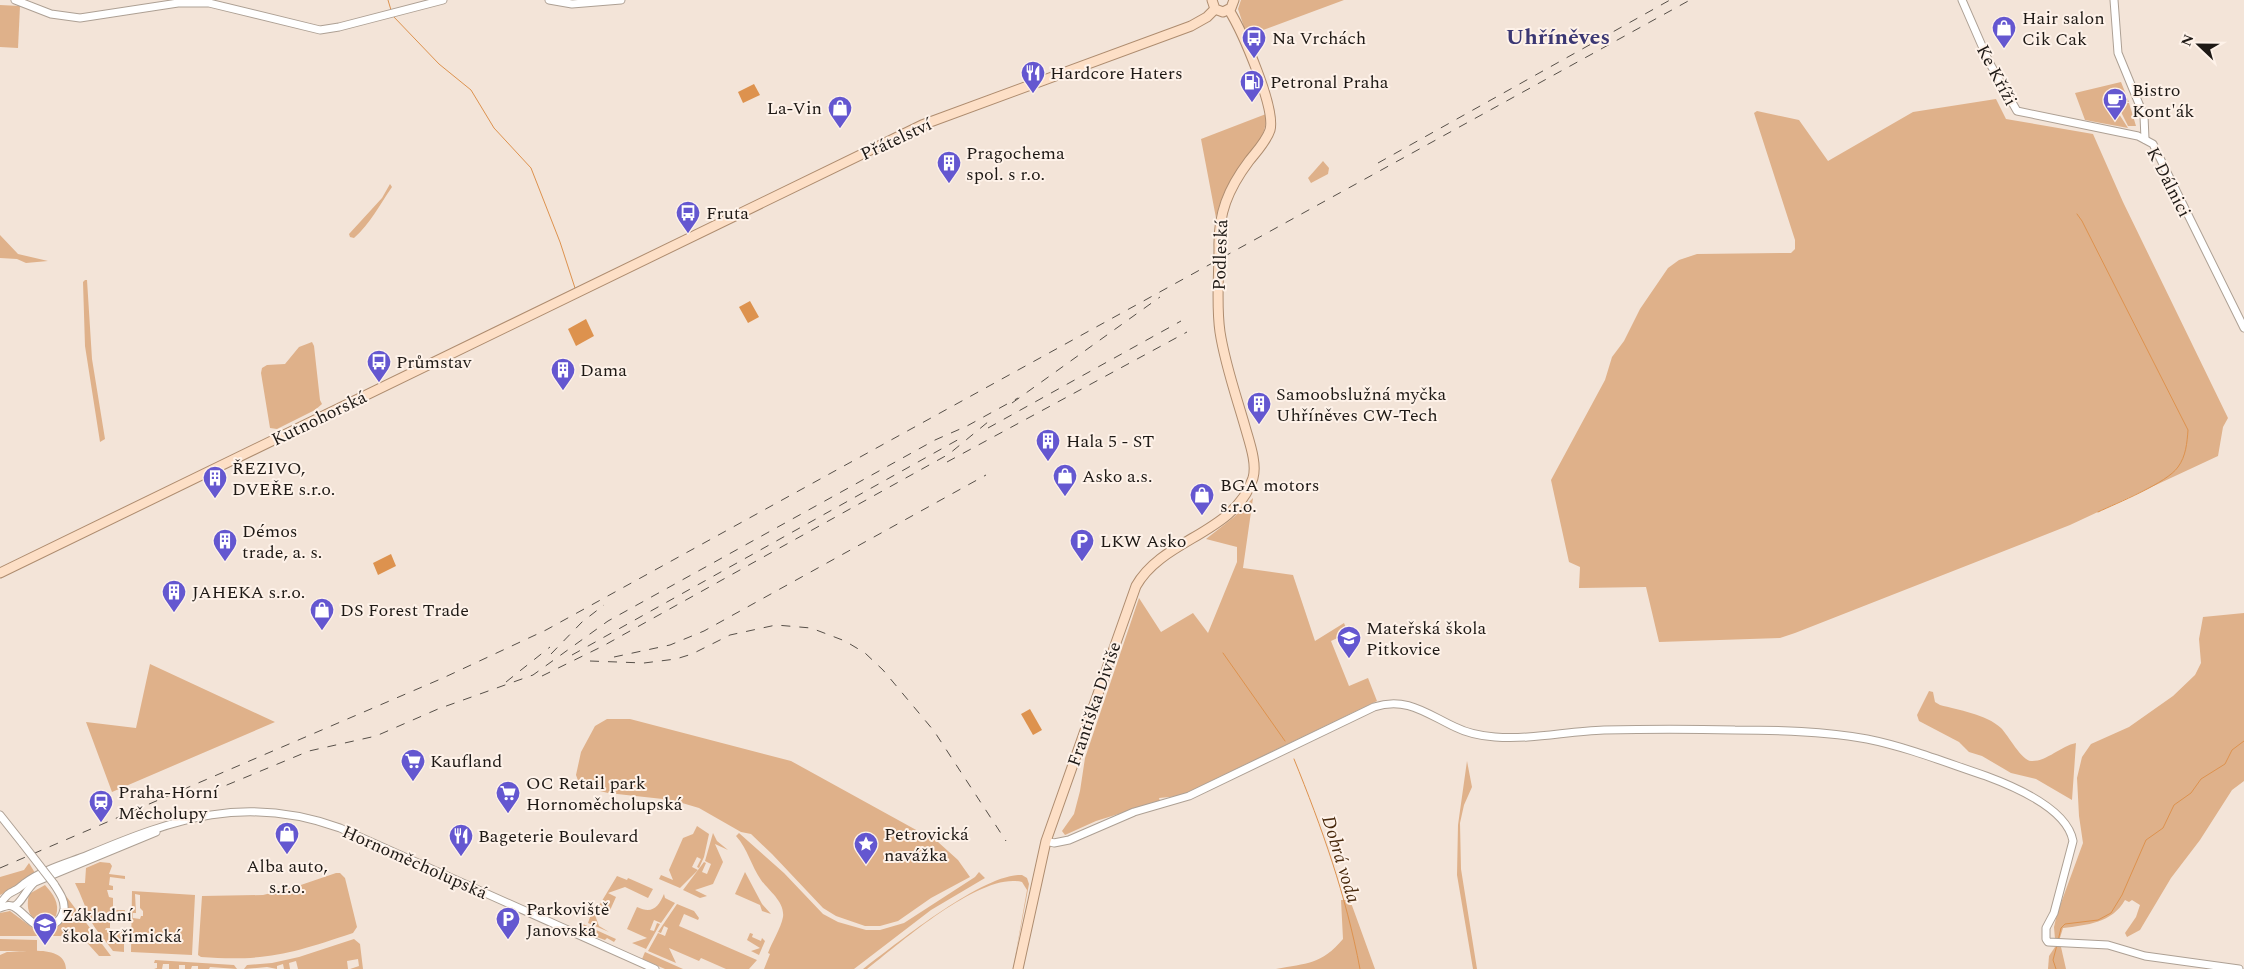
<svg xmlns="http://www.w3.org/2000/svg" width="2244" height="969" viewBox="0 0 2244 969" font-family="Spectral,serif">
<rect width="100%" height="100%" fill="#f3e4d8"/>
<g fill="#dfb18a" fill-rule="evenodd">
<polygon points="1241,0 1344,0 1247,36 1238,9"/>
<polygon points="0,5 20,6 18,48 0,47"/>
<polygon points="2121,82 2129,102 2119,101 2117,106 2119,114 2128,128 2085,120 2075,93"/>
<polygon points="1996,99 2006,119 2093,134 2123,202 2228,418 2223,427 2218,456 2070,525 1795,633 1780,638 1659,642 1646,587 1579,588 1580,567 1569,562 1551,480 1605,380 1612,357 1624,341 1640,309 1668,268 1679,260 1697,254 1787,253 1791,253 1795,249 1795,240 1754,113 1757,111 1799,120 1828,161 1913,112"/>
<polygon points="2120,103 2129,103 2136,126 2128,126 2118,106"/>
<path d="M1266,114C1268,142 1243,159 1230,182C1223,193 1219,206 1216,218L1201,139Z"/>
<polygon points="1323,161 1329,168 1328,174 1311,183 1308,178"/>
<path d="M390,184L392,187C380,204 370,224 354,238L350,237L349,234L382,198Z"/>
<polygon points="0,235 18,254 48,261 26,263 17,259 0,258"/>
<polygon points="85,280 87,280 92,359 105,439 100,442 85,346 83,282"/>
<polygon points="312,342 314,346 320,400 322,404 315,410 277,429 270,428 261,373 262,368 267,365 285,364 299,347"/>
<polygon points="1253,498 1243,568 1293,575 1315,641 1344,623 1348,633 1331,641 1349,686 1368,678 1377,701 1180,796 1159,798 1160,801 1096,821 1065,835 1062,831 1074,814 1080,791 1085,758 1139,598 1161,632 1193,613 1208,633 1237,562 1237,547 1206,539 1234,517"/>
<path d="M2244,613V781L2232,790L2200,840L2171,878L2140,930L2127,937L2125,933L2136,917L2140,905L2132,900L2129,902L2125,900C2112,923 2087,925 2063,928L2059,941L2055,939L2054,927L2057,914L2083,843L2079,816L2077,778L2082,757L2091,744L2129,727L2173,696L2195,675L2201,663L2199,639L2203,617Z"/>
<polygon points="150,664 275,722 112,792 86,722 136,728"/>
<path d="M1929,691L1933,692L1935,702L1940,705C1958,710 1986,714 2001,728C2008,735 2022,761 2031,761C2046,762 2061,746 2076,743L2072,800L2036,779L2011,773L1982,756L1969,752L1959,742L1919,721L1917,715Z"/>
<polygon points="607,719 630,719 791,761 938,842 958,860 970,877 931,898 898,921 880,926 865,926 836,916 823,908 772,854 751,834 741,832 699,808 672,800 608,793 580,786 576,775 581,752 595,726"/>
<polygon points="1467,761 1472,787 1464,805 1460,823 1461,869 1477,969 1473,969 1457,875 1458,825"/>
<polygon points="697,826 709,834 704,857 699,868 697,867 701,859 697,857 692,867 698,870 680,888 659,879 661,875 673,880 669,870 683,838 693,834"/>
<polygon points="713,833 717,841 728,850 715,844 723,862 713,884 695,890 707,896 700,898 683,890 704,862 706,863 702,872 707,874 711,864 705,861"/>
<path d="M739,833L784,873L823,914L838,922L866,930H880L904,923L975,877L979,872L985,878L931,910L854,969H764L770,954L768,953C772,942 781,928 783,917C785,902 769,891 761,880C751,866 748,849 736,836Z"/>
<path d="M100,862L110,863L112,866L109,874L125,876V879L110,877L109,885L113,886V890H107L109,897L113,898V910H125L124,921L110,920V928H106L105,930L124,931V952L113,951C106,941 95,930 90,919C85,906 81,895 75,883H85L86,868Z"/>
<polygon points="29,863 35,873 20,885 0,895 0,877 24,870"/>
<polygon points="745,872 762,904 771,914 762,911 760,905 735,894"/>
<path d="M336,873H340L345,878L357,927L353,933C293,953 265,962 201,957L198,955L202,896L263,895L292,888Z"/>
<path d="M1022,875L1027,878L1029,884L1013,969L1027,890L1022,882C981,871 899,944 867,969H863C895,945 983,873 1022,875Z"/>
<polygon points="617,876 627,880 628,878 653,889 648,898 625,887 608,893 616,897 607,917 597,912 595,915 599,926 609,932 588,923 590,917 594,914"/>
<path d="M45,885C53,894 60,903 56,916L43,923C28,919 26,908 29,894Z"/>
<path d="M132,891L195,895L192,955L131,952ZM135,894L140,895V908L143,911V916H141L140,919L133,918V913H136Z"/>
<path d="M664,894L665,898L675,903L661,923L654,920L650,930L654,931L657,923L660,924L646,949L632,943L647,938L627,929L637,907C652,914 658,908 664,894Z"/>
<polygon points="66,896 111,956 99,956 81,936 0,936 0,913 10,911 34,929 51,929 62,921 67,913"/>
<path d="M1341,900H1350L1375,969H1276C1307,963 1321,965 1343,939Z"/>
<polygon points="677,904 694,911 699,918 698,920 684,914 679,926 757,960 749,969 726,969 701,958 699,961 669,948 676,963 648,951 658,933 665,936 668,928 664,926 661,933 658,932"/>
<polygon points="583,924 616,939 614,942 607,938 605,940 583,932 581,929"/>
<polygon points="750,933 753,934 752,937 761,941 762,938 765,941 759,955 751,951 760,948 747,940"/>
<polygon points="0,939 37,940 37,951 0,951"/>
<polygon points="354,939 360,944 363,969 350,969 359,966 358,959 347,961 348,969 298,969 296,961 289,963 290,969 284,969 283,964 277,966 277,969 267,967 244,969 247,965 272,963 299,957"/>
<polygon points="2055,947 2061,947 2066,969 2048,969 2049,956"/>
<path d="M7,952C25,952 65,944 66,969H0V955Z"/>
<polygon points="645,952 683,969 665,969 642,959"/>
<polygon points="155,960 234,965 237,969 210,967 209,969 198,969 198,966 192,966 191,969 185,969 185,965 179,965 179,969 169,969 169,964 163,964 162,969 154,969 157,968 157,963 154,963"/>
</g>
<g fill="#dd924e">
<polygon points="754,84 760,95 743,103 738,92"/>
<polygon points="750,301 759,317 748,323 739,307"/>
<polygon points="586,319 594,336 576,346 568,329"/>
<polygon points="391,554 396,566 378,575 373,563"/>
<polygon points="1030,709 1042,730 1033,735 1021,714"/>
</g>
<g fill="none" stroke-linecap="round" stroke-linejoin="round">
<g stroke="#dd924e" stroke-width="1">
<polyline points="388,0 391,10"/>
<polyline points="393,16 439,64 471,90 494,128 531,168 560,242 575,288"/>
<path d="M2077,214L2082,221L2188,430C2187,443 2186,456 2178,467C2167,483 2117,503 2098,512"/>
<polyline points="1223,653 1285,741"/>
<path d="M1294,759C1322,828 1346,895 1360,969"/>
<polyline points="2058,941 2061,928 2065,924 2098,920 2111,913 2122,895 2146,840 2163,828 2174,805 2191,793 2201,779 2225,764 2232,750 2244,741"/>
<polyline points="2056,969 2053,960 2057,945"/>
</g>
<defs>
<g id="minor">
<polyline points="15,0 51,14 80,18 178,3 209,3 320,30 339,27 443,0"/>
<polyline points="549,0 572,4 621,0"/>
<polyline points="1962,0 1989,62 2017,111 2138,136 2153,144 2244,328"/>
<polyline points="2114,0 2118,53 2144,116 2145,139"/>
<polyline points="0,815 23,844"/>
<path d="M1046,841L1054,843L1069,840L1134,812L1189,796L1374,707C1406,696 1427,714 1455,727C1467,733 1481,736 1495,737C1531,740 1568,731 1604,730C1648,729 1692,729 1735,730C1779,730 1824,731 1867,739C1907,747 1947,763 1986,776C2013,786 2067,808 2073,841L2054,913L2046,928V939L2048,942L2108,945L2145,956L2239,969"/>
<path d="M0,903C4,900 6,895 10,893C18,889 18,889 25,883C42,870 68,863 88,855C176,818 245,794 340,828L655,969"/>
<path d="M14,906C21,904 26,889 35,882L156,832"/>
<path d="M0,908C6,906 9,904 14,907C27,914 36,935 54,924C59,921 63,915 64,909C65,900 59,892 54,884"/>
</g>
<g id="major">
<polyline points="1212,0 1215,9 1223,12 1231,8 1234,0"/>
<polyline points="0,573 922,125 1191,26 1207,17 1215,9"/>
<path d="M1018,969L1046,841L1136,586C1163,538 1235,534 1253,478C1257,464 1250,444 1246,430C1237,398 1225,365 1220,332C1216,305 1219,276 1219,248C1218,214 1228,189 1249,161C1256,152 1266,142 1270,130C1276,108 1242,31 1229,10"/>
</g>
</defs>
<use href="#minor" stroke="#ada094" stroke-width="9"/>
<use href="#major" stroke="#ae8c6f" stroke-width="11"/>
<use href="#minor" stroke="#fff" stroke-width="7"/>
<use href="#major" stroke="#fddfc6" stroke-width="9"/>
<g stroke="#564f48" stroke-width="1" stroke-dasharray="9 9" stroke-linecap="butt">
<polyline points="1378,163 1670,0"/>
<polyline points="1012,403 1160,297"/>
<polyline points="988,428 1181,321"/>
<polyline points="947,462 1187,332"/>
<polyline points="551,654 582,622 604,605"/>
<polyline points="572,655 961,438"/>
<polyline points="614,657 670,645 704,631 986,475"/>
<polyline points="590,661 644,663 676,659 692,654 730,635 776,625 811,628 845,641 865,653 883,670 934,731 1006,841"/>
<polyline points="542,676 603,646 949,454 994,417"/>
<polyline points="506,682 550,647"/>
<polyline points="210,792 309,751 376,736 438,709 533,675 608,621 935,440 967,426 1018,398"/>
<polyline points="0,868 443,678 546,630 1690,0"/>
</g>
<defs>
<polyline id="minor-bridge" points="23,844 54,884"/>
</defs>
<use href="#minor-bridge" stroke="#ada094" stroke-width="9" stroke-linecap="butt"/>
<use href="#minor-bridge" stroke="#fff" stroke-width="7"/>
</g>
<defs>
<symbol id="shop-pin" viewBox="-11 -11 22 30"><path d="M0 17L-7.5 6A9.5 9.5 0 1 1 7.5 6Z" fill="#6457d0" stroke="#fef2e9"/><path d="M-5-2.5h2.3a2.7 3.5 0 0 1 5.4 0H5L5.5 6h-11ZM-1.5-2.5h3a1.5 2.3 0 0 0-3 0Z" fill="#fff"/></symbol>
<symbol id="bus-pin" viewBox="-11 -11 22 30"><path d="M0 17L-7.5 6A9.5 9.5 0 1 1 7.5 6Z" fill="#6457d0" stroke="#fef2e9"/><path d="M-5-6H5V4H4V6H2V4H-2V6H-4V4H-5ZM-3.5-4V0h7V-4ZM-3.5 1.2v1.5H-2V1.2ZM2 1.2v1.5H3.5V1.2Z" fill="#fff"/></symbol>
<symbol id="restaurant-pin" viewBox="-11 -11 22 30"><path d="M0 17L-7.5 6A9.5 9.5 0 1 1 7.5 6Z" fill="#6457d0" stroke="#fef2e9"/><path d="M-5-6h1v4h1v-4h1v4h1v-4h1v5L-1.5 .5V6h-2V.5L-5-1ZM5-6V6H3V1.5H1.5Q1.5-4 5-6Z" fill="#fff"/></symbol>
<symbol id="fuel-pin" viewBox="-11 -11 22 30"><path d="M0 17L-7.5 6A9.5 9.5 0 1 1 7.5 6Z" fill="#6457d0" stroke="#fef2e9"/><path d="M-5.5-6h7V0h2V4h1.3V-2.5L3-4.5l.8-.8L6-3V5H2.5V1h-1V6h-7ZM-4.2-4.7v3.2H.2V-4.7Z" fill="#fff"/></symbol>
<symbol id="cafe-pin" viewBox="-11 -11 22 30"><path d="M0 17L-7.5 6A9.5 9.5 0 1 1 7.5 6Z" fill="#6457d0" stroke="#fef2e9"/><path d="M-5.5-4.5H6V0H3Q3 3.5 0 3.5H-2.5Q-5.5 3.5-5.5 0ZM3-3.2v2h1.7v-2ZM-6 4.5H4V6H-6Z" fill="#fff"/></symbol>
<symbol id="building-pin" viewBox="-11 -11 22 30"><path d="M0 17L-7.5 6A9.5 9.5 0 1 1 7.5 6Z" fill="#6457d0" stroke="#fef2e9"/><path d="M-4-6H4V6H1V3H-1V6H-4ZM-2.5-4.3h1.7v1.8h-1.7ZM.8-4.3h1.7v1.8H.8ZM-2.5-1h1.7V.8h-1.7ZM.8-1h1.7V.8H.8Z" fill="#fff"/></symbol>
<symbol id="parking-pin" viewBox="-11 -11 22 30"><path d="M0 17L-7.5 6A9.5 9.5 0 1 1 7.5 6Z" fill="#6457d0" stroke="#fef2e9"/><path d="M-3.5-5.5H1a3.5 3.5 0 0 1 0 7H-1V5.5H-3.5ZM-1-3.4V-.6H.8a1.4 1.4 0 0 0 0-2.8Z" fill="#fff"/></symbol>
<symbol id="school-pin" viewBox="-11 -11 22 30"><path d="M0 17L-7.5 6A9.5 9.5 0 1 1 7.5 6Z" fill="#6457d0" stroke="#fef2e9"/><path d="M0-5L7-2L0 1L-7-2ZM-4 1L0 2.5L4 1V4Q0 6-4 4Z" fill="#fff"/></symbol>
<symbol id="supermarket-pin" viewBox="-11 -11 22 30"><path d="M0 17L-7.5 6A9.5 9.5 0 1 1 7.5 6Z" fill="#6457d0" stroke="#fef2e9"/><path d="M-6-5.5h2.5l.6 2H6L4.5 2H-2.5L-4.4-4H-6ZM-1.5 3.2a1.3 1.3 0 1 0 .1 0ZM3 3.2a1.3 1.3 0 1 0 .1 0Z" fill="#fff"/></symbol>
<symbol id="station-pin" viewBox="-11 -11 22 30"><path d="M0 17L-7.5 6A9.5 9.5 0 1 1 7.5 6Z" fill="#6457d0" stroke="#fef2e9"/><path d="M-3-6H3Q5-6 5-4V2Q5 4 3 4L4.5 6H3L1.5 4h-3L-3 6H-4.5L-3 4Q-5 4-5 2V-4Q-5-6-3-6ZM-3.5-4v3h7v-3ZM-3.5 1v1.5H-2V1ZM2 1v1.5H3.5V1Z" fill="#fff"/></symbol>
<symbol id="sight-pin" viewBox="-11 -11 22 30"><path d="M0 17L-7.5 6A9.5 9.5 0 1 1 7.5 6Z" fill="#6457d0" stroke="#fef2e9"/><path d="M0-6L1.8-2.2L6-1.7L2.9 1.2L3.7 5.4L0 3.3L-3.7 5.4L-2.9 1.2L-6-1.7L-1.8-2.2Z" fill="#fff"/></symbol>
</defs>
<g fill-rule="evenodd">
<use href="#shop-pin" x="1990" y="14" width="28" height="38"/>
<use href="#bus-pin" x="1240" y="24" width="28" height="38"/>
<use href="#restaurant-pin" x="1019" y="59" width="28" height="38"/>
<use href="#fuel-pin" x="1238" y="68" width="28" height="38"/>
<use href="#cafe-pin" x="2101" y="86" width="28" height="38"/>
<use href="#shop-pin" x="826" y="94" width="28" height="38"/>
<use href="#building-pin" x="935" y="149" width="28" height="38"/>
<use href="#bus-pin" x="674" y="199" width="28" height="38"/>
<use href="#bus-pin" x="365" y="348" width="28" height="38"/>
<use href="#building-pin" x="549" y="356" width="28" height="38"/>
<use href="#building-pin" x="1245" y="390" width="28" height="38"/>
<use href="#building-pin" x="1034" y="427" width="28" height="38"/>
<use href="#shop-pin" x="1051" y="462" width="28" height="38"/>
<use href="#building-pin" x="201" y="464" width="28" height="38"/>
<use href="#shop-pin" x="1188" y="481" width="28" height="38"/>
<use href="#building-pin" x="211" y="527" width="28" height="38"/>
<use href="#parking-pin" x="1068" y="527" width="28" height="38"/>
<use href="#building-pin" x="160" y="578" width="28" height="38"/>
<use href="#shop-pin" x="308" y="596" width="28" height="38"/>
<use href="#school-pin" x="1335" y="624" width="28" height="38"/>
<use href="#supermarket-pin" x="399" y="747" width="28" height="38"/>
<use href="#supermarket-pin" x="494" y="779" width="28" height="38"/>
<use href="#station-pin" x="87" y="788" width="28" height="38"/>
<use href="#shop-pin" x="273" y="820" width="28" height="38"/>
<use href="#restaurant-pin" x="447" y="822" width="28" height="38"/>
<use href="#sight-pin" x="852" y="830" width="28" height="38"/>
<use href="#parking-pin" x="494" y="905" width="28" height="38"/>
<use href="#school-pin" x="31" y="911" width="28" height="38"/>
</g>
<g text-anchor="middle" stroke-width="4" stroke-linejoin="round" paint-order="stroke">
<g font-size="18" fill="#1e1915" stroke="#fef2e9" text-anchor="start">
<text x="2022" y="24">Hair salon<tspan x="2022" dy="21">Cik Cak</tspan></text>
<text x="1272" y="44">Na Vrchách</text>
<text x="1050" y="79">Hardcore Haters</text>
<text x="1270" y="88">Petronal Praha</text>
<text x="2132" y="96">Bistro<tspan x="2132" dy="21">Kont'ák</tspan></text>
<text x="822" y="114" text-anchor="end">La-Vin</text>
<text x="966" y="159">Pragochema<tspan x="966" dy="21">spol. s r.o.</tspan></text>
<text x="706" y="219">Fruta</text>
<text x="396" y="368">Průmstav</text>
<text x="580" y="376">Dama</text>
<text x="1276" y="400">Samoobslužná myčka<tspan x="1276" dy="21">Uhříněves CW-Tech</tspan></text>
<text x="1066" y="447">Hala 5 - ST</text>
<text x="232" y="474">ŘEZIVO,<tspan x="232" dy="21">DVEŘE s.r.o.</tspan></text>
<text x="1082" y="482">Asko a.s.</text>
<text x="1220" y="491">BGA motors<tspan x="1220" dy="21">s.r.o.</tspan></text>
<text x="242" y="537">Démos<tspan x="242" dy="21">trade, a. s.</tspan></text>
<text x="1100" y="547">LKW Asko</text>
<text x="192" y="598">JAHEKA s.r.o.</text>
<text x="340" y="616">DS Forest Trade</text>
<text x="1366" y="634">Mateřská škola<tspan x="1366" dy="21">Pitkovice</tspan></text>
<text x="430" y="767">Kaufland</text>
<text x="526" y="789">OC Retail park<tspan x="526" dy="21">Hornoměcholupská</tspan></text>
<text x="118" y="798">Praha-Horní<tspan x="118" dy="21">Měcholupy</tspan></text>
<text x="884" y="840">Petrovická<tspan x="884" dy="21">navážka</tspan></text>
<text x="478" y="842">Bageterie Boulevard</text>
<text x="287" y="872" text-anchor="middle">Alba auto,<tspan x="287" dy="21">s.r.o.</tspan></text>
<text x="526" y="915">Parkoviště<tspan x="526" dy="21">Janovská</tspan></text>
<text x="62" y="921">Základní<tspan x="62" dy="21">škola Křimická</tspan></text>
</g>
<g font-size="18" fill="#1e1915" stroke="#fef2e9">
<text transform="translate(1997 75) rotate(62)" y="6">Ke Kříži</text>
<text transform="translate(896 139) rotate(-25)" y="6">Přátelství</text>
<text transform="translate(2169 182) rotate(63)" y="6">K Dálnici</text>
<text transform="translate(1220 255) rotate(-88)" y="6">Podleská</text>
<text transform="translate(319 418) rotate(-26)" y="6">Kutnohorská</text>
<text transform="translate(1094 704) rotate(-71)" y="6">Františka Diviše</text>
<text transform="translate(415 862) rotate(24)" y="6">Hornoměcholupská</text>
</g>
<g font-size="19" font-style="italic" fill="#47280b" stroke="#fef2e9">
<text transform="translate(1342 859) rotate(73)" y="7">Dobrá voda</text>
</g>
<g font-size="22" font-weight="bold" fill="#3b3773" stroke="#fef2e9">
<text x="1558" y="44">Uhříněves</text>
</g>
</g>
<g transform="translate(2199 45) rotate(292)" stroke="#fef2e9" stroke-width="4" paint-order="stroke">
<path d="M0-4L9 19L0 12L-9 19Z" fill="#1e1915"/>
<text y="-8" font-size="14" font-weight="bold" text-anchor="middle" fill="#1e1915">N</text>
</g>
</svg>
